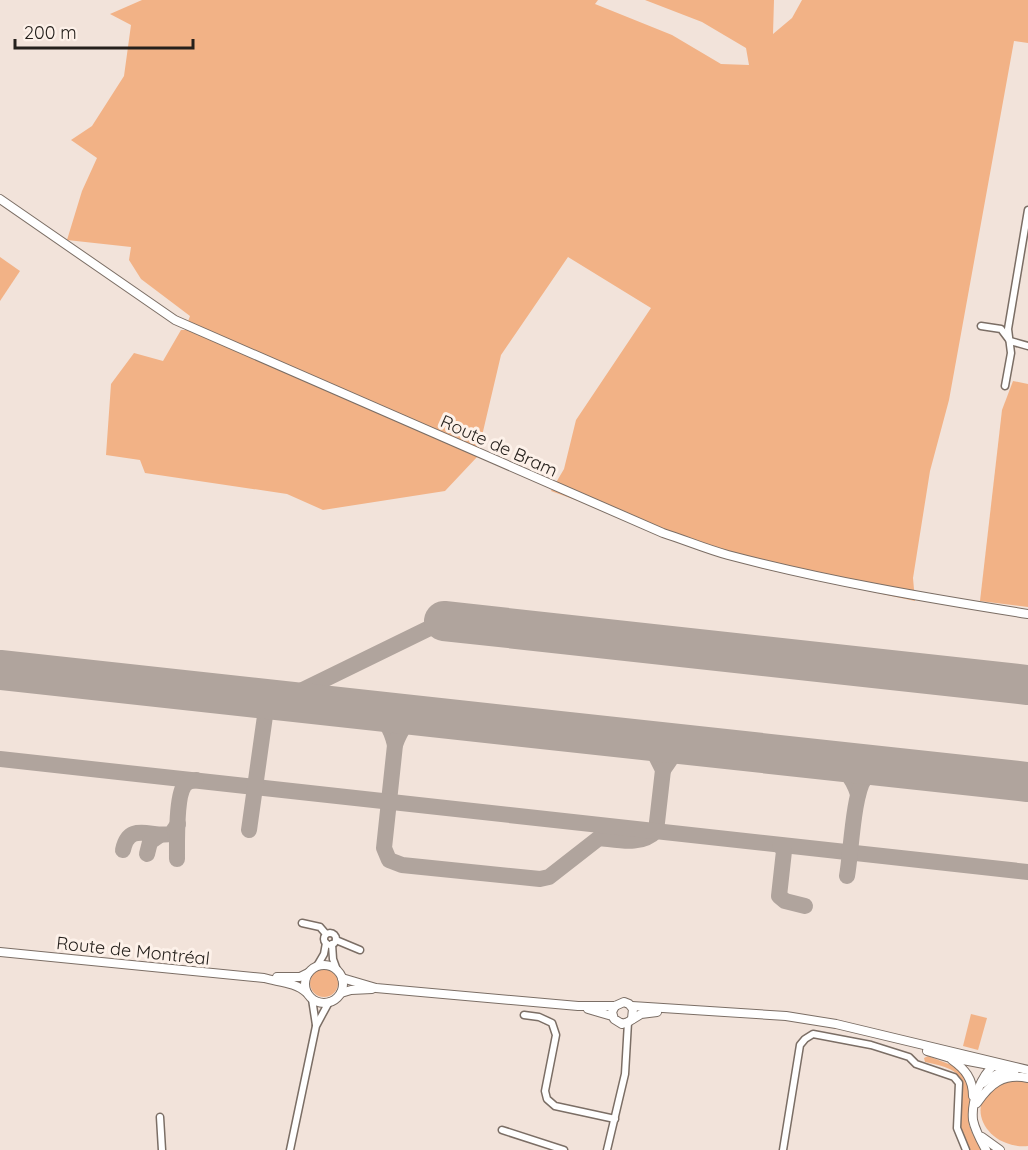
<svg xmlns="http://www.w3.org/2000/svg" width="1028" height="1150" viewBox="0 0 1028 1150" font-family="Quicksand,sans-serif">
<rect width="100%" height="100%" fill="#f2e3da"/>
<g fill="#f2b286">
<polygon points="142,0 598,0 595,4 672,35 721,64 749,65 746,48 702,22 645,0 774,0 773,34 792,18 802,0 1028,0 1028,43 1014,41 949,400 930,471 913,578 915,601 760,568 551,491 564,469 576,420 651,308 568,257 501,355 477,457 445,491 323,510 287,494 145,473 140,460 106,455 111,384 134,353 163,361 181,330 185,330 190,316 141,279 129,260 131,247 67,240 82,191 97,158 71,140 92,126 124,76 131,25 110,14"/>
<polygon points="0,257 20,271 0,301"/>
<polygon points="1013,381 1028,384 1028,607 980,601 1002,410"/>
<circle cx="324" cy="983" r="14"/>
<polygon points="971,1014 987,1018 978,1050 963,1046"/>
<path d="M928,1056L959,1068L970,1086L969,1125L973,1135L983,1150H970C967,1142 961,1132 960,1123C957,1086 978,1072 925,1062L924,1058Z"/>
<path d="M1015,1080L1028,1081V1146C981,1150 956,1091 1015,1080Z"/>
</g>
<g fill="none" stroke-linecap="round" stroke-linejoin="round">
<g stroke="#b0a49d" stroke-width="16">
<polyline points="251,697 262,705 265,716"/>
<path d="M367,710C385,718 391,727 395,745"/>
<path d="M427,716C408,719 401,727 395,745L384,848L389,860L402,865L540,879L549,877L599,838C619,840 641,846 656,831L663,770L652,748L636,739"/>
<polyline points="0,759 1028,872"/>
<path d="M825,760C843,767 852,775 858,794"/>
<polyline points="663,770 674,754 694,746"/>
<polyline points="249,830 265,716 270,706 444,621"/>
<polyline points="780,845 784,851 779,896 785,901 805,906"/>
<path d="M123,850C129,821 151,838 171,834L178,824"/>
<polyline points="147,854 150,842 160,835"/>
<path d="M177,859C177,845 176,797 184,786C187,781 191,781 196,780"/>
<path d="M847,876C851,855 853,793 865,778C872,770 881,769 891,767"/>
</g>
<g stroke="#b0a49d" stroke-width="40">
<polyline points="444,621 1028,685"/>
<polyline points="0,670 1028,782"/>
</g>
<defs>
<g id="minor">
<polyline points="981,326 1001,329 1010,341 1028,346"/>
<polyline points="1005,386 1011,353 1008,329 1028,210"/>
<polyline points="302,923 320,927 326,934"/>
<circle cx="330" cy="939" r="6"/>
<polyline points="336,940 360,950"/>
<polyline points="332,944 333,959 337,970"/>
<polyline points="317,966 324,954 326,943"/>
<polyline points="312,999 316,1025"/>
<polyline points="524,1015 539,1017 552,1023 556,1035 545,1091 547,1099 555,1106 615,1119"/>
<polyline points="160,1117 162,1150"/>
<polyline points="502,1130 564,1150"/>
<polyline points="290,1150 316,1026 329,1002"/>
<polyline points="607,1150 625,1074 628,1022"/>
<polyline points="783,1150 800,1045 805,1039 813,1034 871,1045 909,1057 916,1064 954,1077 959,1083 957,1128 966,1150"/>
</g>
<g id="major">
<path d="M0,199L175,320L663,533C685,540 706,549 728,555C827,581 927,598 1028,614"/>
<path d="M0,952L264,978C278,982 296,982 307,993"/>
<circle cx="324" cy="984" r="19"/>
<polyline points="277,977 300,977 308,973"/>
<polyline points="342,978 376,988 578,1006 615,1006 624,1002 629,1004 633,1009 632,1019"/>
<polyline points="341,993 351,990 372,989"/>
<polyline points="615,1006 612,1012 614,1019 622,1024 628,1022 641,1014 657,1012"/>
<polyline points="632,1006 786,1016 836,1024 1028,1070"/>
<polyline points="588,1009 612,1016"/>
<polyline points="927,1051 947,1057 1000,1067"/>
<path d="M952,1060C965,1069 973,1079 973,1096"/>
<path d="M983,1083C993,1076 1003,1069 1015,1070"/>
<path d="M977,1103C990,1084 1003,1073 1028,1078"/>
<polyline points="982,1137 1000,1150"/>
<path d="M986,1150C981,1141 975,1130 973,1120C971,1101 981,1076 995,1064"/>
</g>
</defs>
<use href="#minor" stroke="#7b6e65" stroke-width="9"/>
<use href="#major" stroke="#7b6e65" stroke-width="10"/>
<use href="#minor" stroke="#fff" stroke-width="6"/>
<use href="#major" stroke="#fff" stroke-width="8"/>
</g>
<g text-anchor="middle" stroke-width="6" stroke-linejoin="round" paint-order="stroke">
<g font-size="18" fill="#25201c" stroke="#fdf1e9">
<text transform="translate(499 446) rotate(24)" y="6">Route de Bram</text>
<text transform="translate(133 951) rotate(6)" y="6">Route de Montréal</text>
</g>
</g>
<path d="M15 39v9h178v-9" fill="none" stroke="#25201c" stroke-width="3"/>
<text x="24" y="39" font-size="18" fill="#25201c" stroke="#fdf1e9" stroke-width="4.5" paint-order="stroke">200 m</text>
</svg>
